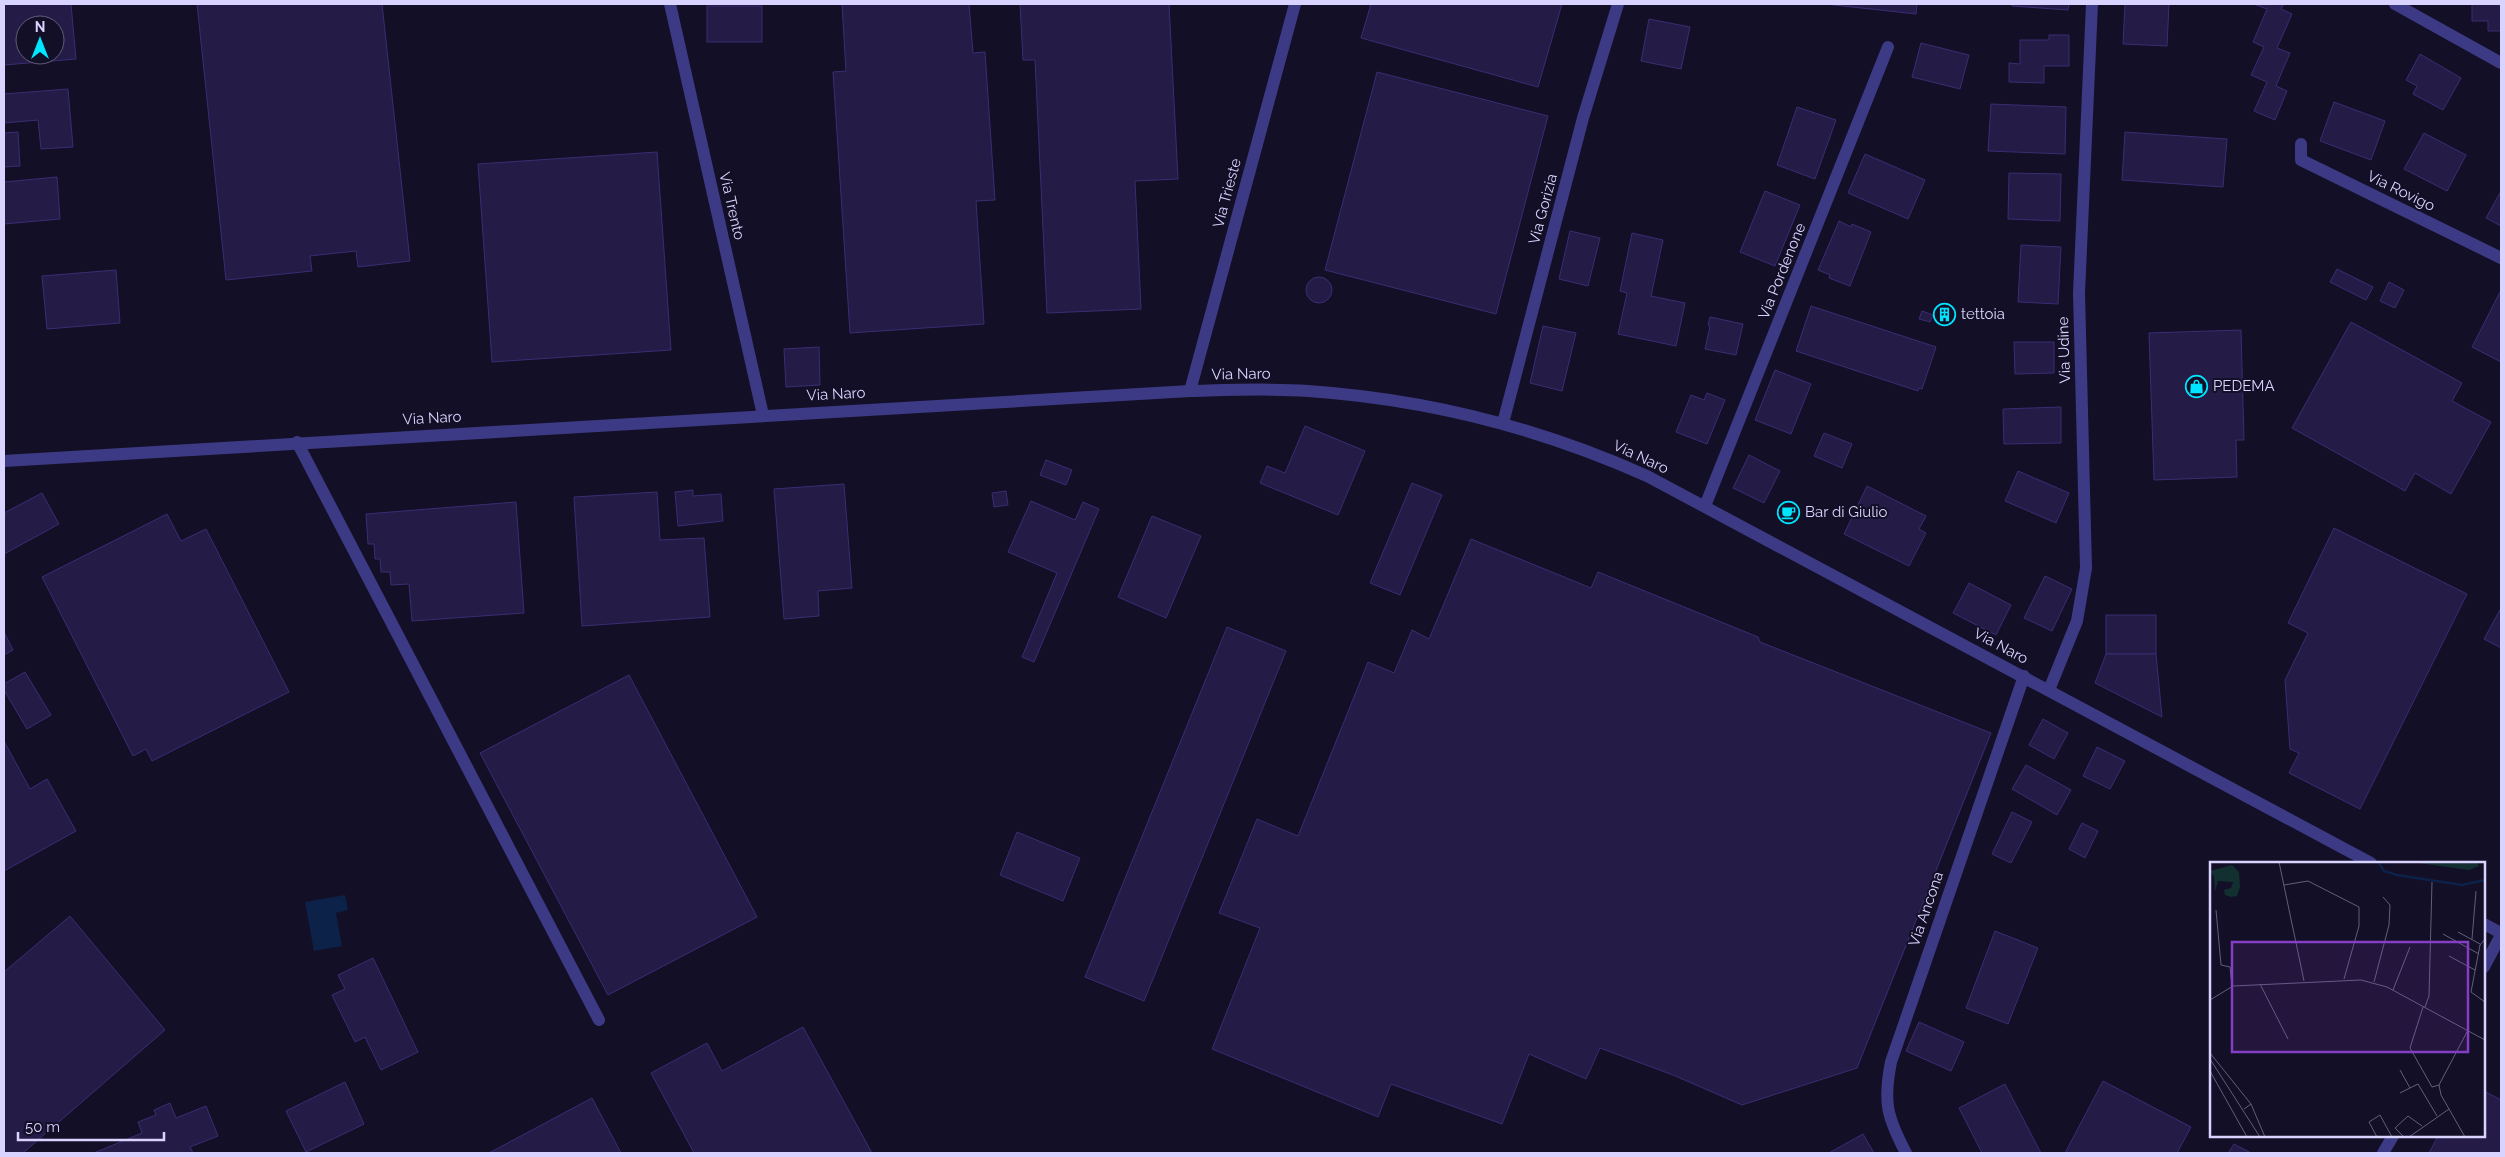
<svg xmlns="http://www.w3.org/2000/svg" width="2505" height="1157" viewBox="0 0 2505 1157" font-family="Raleway,sans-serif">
<rect width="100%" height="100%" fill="#130f26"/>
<polygon fill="#0c2248" points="345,895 348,910 336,913 342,946 314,951 305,902"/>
<g fill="#241b47" stroke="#3b2d73" fill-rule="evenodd">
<path d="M4,4H71L76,59L4,65ZM25,25H55V55H25Z"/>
<polygon points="197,4 382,4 410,261 358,267 356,251 310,256 312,271 226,280"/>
<polygon points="842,4 969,4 973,53 985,52 995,200 976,201 984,324 850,333 833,72 846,71"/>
<polygon points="1020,4 1169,4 1178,179 1135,181 1141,309 1047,313 1035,60 1023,60"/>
<polygon points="1371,4 1562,4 1538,87 1361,38"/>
<polygon points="1825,4 1917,4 1916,14"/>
<polygon points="2012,4 2069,4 2068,10 2012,6"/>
<polygon points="2125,4 2169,4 2167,46 2123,44"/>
<polygon points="2254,4 2284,4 2281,9 2292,14 2277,48 2290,53 2276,86 2287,91 2275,120 2254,111 2267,82 2251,75 2264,47 2253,42 2267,9"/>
<polygon points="2472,4 2501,4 2501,31 2488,31 2488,21 2472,21"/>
<rect x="707" y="6" width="55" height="36"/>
<polygon points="1649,19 1690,27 1681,69 1641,61"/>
<polygon points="2049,35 2069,35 2069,66 2044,66 2044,83 2009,82 2009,63 2020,64 2020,40 2049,40"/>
<polygon points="1921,43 1969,55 1960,89 1912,77"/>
<polygon points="2420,54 2461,78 2443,110 2413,94 2417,86 2406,80"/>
<polygon points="1377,72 1548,116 1496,314 1325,270"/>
<polygon points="68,89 73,147 41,149 38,120 4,123 4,94"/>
<polygon points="2334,102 2385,121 2371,160 2320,141"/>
<polygon points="1991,104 2066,107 2065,154 1988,151"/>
<polygon points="1797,107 1836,120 1815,179 1777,165"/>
<polygon points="18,132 20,166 4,167 4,133"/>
<polygon points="2125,132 2227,139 2223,187 2122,180"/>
<polygon points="2424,133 2466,155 2447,191 2404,169"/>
<polygon points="657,152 671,350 492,362 478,164"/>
<polygon points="1865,154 1925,180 1908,219 1848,193"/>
<polygon points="2009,173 2061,174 2060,221 2008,219"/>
<polygon points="57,177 60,219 4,224 4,182"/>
<polygon points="1765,191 1800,205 1775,266 1740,252"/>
<polygon points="2501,191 2501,226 2486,218"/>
<polygon points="1839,221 1851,227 1852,224 1871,232 1850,286 1829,278 1830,275 1818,270"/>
<polygon points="1570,231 1600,238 1588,286 1559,279"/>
<polygon points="1632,233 1663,240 1651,296 1685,303 1676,346 1618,334 1627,293 1620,291"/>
<polygon points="2021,245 2061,247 2058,304 2018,302"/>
<polygon points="2337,269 2373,287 2366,300 2330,282"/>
<polygon points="116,270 120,323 47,329 42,276"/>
<circle cx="1319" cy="290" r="13"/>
<polygon points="2389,282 2404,290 2395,308 2380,301"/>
<polygon points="2501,290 2501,362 2472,347"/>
<polygon points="1811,306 1936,347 1922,389 1919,388 1918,391 1796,351"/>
<polygon points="1942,308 1952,312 1948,321 1939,317"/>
<polygon points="1922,311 1933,315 1930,322 1919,319"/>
<polygon points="1710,317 1743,324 1736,355 1705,349 1710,326 1708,325"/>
<polygon points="2351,322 2462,383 2452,401 2491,422 2451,494 2415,473 2405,491 2292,428"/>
<polygon points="1543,326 1576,333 1562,391 1530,383"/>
<polygon points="2241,330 2244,440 2236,440 2237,477 2154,480 2149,333"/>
<polygon points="2014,342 2054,342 2054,373 2015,374"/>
<polygon points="819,347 820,385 786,387 784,349"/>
<polygon points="1775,370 1811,384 1791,434 1755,420"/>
<polygon points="1707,393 1725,400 1707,444 1676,432 1691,395 1704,400"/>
<polygon points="2061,407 2061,443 2004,444 2003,409"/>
<polygon points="1305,426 1365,451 1338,515 1260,483 1267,466 1285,473"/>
<polygon points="1824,433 1852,444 1842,468 1814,456"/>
<polygon points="1749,455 1780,471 1764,503 1733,488"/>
<polygon points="1046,460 1072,470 1066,485 1040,475"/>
<polygon points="2018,471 2069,493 2056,523 2005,501"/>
<polygon points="1412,483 1442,495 1400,595 1370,583"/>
<polygon points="844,484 852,588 818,591 819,616 784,619 774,489"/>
<polygon points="1867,486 1926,516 1919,529 1926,533 1909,566 1844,534"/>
<polygon points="693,490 693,496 721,494 723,521 678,526 675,492"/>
<polygon points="1006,491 1008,505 994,507 992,493"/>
<polygon points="657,492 660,540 704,538 710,617 582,626 574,497"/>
<polygon points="42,493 59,524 4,554 4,513"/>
<polygon points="1031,501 1075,520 1083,502 1099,509 1034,662 1022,657 1057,573 1008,552"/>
<polygon points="516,502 524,613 412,621 409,584 391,585 390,572 381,572 380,559 375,559 374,544 368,544 366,514"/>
<polygon points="167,514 181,541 206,529 289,692 152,761 146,749 133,756 42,577"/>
<polygon points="1152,516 1201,536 1166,618 1118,597"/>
<polygon points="2334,528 2467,594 2360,809 2289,773 2299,753 2290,749 2285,680 2308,633 2288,623"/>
<polygon points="1471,539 1591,588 1598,572 1758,637 1760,642 1991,733 1857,1068 1742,1105 1673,1075 1600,1048 1586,1079 1529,1054 1502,1124 1391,1084 1378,1117 1212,1049 1260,928 1219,913 1257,819 1298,836 1368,662 1394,673 1412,630 1429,639"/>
<polygon points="2045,576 2072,589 2052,631 2024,618"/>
<polygon points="1969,583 2011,605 1996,635 1953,613"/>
<polygon points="2501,608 2501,648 2484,639"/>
<rect x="2106" y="615" width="50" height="39"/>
<polygon points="1227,627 1286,651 1144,1001 1085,977"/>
<polygon points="4,632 13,650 4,655"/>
<polygon points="2106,654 2156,654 2162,717 2095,683"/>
<polygon points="25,672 51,715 27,729 4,690 4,684"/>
<polygon points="629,675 757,917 608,995 480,753"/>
<polygon points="2043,719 2068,733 2054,759 2029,745"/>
<polygon points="4,741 30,789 47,779 76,831 4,871"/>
<polygon points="2097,747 2125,761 2110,789 2083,776"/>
<polygon points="2026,765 2071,790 2057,815 2012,789"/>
<polygon points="2012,812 2032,822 2011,863 1992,854"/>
<polygon points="2082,823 2098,831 2085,858 2069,849"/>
<polygon points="1017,832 1080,858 1063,901 1000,875"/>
<polygon points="70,916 165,1030 23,1153 4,1153 4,972"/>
<polygon points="1995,931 2038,948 2008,1024 1966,1008"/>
<polygon points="373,958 418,1052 381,1070 365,1037 355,1042 332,995 345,989 338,975"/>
<polygon points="1919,1022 1964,1042 1951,1071 1906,1051"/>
<polygon points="803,1027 872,1153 694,1153 651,1073 707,1043 722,1071"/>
<polygon points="2103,1081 2191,1127 2177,1153 2065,1153"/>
<polygon points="345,1082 364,1124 306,1152 286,1111"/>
<polygon points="2005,1084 2041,1153 1982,1153 1959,1108"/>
<polygon points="2484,1091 2501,1100 2501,1153 2429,1153 2438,1136 2484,1136"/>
<polygon points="592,1098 621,1153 489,1153"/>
<polygon points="170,1103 176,1118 206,1106 218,1136 190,1147 193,1153 94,1153 142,1133 138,1122 156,1115 154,1110"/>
<polygon points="1863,1134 1874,1153 1829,1153"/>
<polygon points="2234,1144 2251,1153 2228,1153"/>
</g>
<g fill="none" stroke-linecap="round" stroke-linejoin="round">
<g stroke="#3d3a85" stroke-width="12">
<polyline points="670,4 763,415"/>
<polyline points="2395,4 2501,63"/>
<polyline points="2301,144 2301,160 2501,258"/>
<polyline points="1190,391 1295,4"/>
<polyline points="1503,423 1583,118 1618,4"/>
<polyline points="297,442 599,1020"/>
<polyline points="1705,506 1888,47"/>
<polyline points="2049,690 2077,621 2086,568 2079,293 2092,4"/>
<polyline points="2484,967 2501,935"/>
<path d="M1906,1153C1887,1117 1883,1102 1891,1062L2024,676"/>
<polyline points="2383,1153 2393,1136"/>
</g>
<g stroke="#3d3a85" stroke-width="12">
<path d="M4,461L1190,391C1229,390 1269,388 1308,391C1425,399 1540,428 1647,476L2371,863"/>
<polyline points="2484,924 2501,933"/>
</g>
</g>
<defs>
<symbol id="building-ring" viewBox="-11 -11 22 22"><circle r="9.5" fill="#130f26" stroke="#00e5ff" stroke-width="1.5"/><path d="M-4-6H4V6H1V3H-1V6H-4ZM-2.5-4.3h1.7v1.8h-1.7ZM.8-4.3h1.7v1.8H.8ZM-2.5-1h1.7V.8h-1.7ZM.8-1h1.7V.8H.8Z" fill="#00e5ff"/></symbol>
<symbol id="shop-ring" viewBox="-11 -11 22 22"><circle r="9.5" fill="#130f26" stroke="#00e5ff" stroke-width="1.5"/><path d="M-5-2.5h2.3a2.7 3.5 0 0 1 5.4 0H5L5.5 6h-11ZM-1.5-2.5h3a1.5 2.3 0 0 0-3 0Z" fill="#00e5ff"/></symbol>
<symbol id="cafe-ring" viewBox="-11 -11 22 22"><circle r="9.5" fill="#130f26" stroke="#00e5ff" stroke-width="1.5"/><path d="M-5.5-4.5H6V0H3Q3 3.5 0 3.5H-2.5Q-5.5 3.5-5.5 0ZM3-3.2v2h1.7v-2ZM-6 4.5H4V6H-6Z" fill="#00e5ff"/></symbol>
</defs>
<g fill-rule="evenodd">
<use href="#building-ring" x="1932" y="302" width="25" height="25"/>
<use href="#shop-ring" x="2184" y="374" width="25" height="25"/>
<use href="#cafe-ring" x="1776" y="500" width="25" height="25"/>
</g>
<g text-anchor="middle" stroke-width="4" stroke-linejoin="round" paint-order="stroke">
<g font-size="15" fill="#d9d4ff" stroke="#130f26">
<text transform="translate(2401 191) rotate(26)" y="5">Via Rovigo</text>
<text transform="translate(1227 193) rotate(-75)" y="5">Via Trieste</text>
<text transform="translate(732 206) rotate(77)" y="5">Via Trento</text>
<text transform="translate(1543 209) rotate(-75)" y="5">Via Gorizia</text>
<text transform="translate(1782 271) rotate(-68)" y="5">Via Pordenone</text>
<text transform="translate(2064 350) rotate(-92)" y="5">Via Udine</text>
<text transform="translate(1241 374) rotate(-1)" y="5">Via Naro</text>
<text transform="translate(836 394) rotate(-3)" y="5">Via Naro</text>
<text transform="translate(432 418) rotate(-3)" y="5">Via Naro</text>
<text transform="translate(1641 457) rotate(25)" y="5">Via Naro</text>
<text transform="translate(2001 646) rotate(28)" y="5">Via Naro</text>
<text transform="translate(1926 909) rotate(-71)" y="5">Via Ancona</text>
</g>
<g font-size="15" fill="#d9d4ff" stroke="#130f26" text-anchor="start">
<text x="1961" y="319">tettoia</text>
<text x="2213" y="391">PEDEMA</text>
<text x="1805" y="517">Bar di Giulio</text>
</g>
</g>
<g transform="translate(2210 862)">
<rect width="275" height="275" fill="#130f26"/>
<path d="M201,0H267L269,4L259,8ZM22,3L29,10L30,25L27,34L21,35L15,33L14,28L21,26L23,20L8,19L5,30L4,15L0,9Z" fill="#12302f"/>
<path fill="none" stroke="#0c2248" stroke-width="2.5" d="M168,0L174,9L187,13L252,23L275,18"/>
<path fill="none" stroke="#625e7d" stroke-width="1" d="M69,0L94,119M74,23L98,19L149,45V64L134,117M6,48L11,103L20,105L22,124M248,70L270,82M233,72L269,92M262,77L266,29M275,77L270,83L261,130L275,140M239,94L265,108M164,120L179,63L180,43L173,35M50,122L78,177M183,128L200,85M0,138L23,124L151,118L177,125L275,178M213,145L200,186L222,225L229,223M215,145L219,134L222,20M0,191L41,242L34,247M0,197L50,275M190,208L200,226M0,209L37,275M190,231L208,222L227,254M41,242L55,275M167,275L159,260L170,253L182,275M194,275L185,266L198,254L212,264M199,275L239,247M255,275L231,233L229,223L258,168"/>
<path fill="#843dc5" fill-opacity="0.15" stroke="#843dc5" stroke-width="2.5" d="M22,80H258V190H22Z"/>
<rect width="275" height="275" fill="none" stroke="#d9d4ff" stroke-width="2.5"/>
</g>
<rect width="2505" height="1157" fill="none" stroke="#d9d4ff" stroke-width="10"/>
<g transform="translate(40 40)"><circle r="24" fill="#130f26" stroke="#625e7d"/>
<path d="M0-4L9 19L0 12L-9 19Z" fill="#00e5ff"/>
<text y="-8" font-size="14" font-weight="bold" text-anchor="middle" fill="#d9d4ff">N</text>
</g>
<path d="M18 1132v8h146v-8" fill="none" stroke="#d9d4ff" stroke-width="2.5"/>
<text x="25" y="1132" font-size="15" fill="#d9d4ff" stroke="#130f26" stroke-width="4" paint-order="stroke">50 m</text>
</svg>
